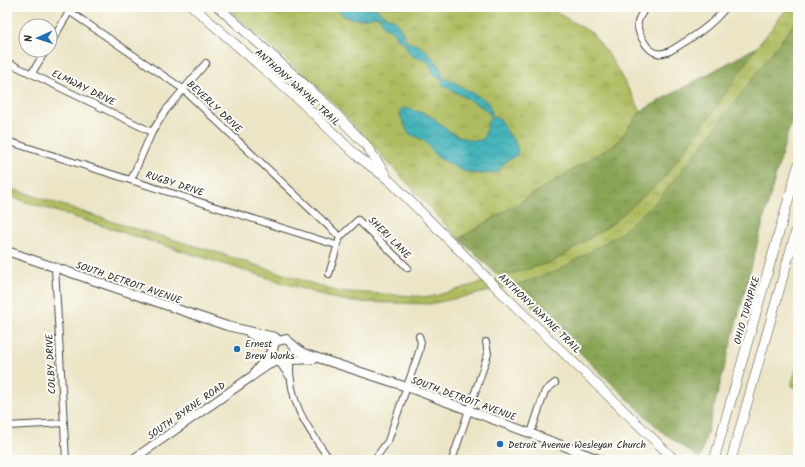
<svg xmlns="http://www.w3.org/2000/svg" width="805" height="467" viewBox="0 0 805 467" font-family="Kalam,sans-serif">
<defs>
<pattern id="grass-tufts" width="24" height="20" patternUnits="userSpaceOnUse"><rect width="24" height="20" fill="#aebc5f"/><path d="M3 7l-1-3M5 7V3M7 7l1-3M15 17l-1-3M17 17v-4M19 17l1-3" fill="none" stroke="#8e994f"/></pattern>
<pattern id="forest-crowns" width="20" height="18" patternUnits="userSpaceOnUse"><rect width="20" height="18" fill="#8aa456"/><path d="M2 6a3 3 0 1 1 6 0M12 15a3 3 0 1 1 6 0" fill="none" stroke="#718647"/></pattern>
<pattern id="park-crowns" width="20" height="18" patternUnits="userSpaceOnUse"><rect width="20" height="18" fill="#aebc5f"/><path d="M2 6a3 3 0 1 1 6 0M12 15a3 3 0 1 1 6 0" fill="none" stroke="#8e994f"/></pattern>
<pattern id="water-waves" width="16" height="10" patternUnits="userSpaceOnUse"><rect width="16" height="10" fill="#45b4bb"/><path d="M0 5q4-4 8 0t8 0" fill="none" stroke="#3a9398"/></pattern>
</defs>
<rect width="100%" height="100%" fill="#fdfcf7"/>
<filter id="ink" filterUnits="userSpaceOnUse"><feTurbulence type="fractalNoise" baseFrequency=".025" numOctaves="2"/><feDisplacementMap in="SourceGraphic" scale="8" xChannelSelector="R" yChannelSelector="G"/><feConvolveMatrix kernelMatrix="1 2 1 2 8 2 1 2 1" color-interpolation-filters="sRGB"/></filter>
<filter id="wash" filterUnits="userSpaceOnUse"><feTurbulence type="fractalNoise" baseFrequency=".012" numOctaves="4" result="noise"/><feDisplacementMap in="SourceGraphic" scale="16" xChannelSelector="R" yChannelSelector="G"/><feGaussianBlur stdDeviation="0.9" result="paint"/><feColorMatrix in="noise" values="0 0 0 0 0 0 0 0 0 0 0 0 0 0 0 0 0 1.4 0 .05"/><feComposite in="paint" operator="in"/></filter>
<g filter="url(#wash)">
<rect width="100%" height="100%" fill="#ebe5c6"/>
<g fill="url(#grass-tufts)" stroke="#6c7445">
<polygon points="226,7 547,7 592,33 609,55 641,111 617,143 459,239 325,94"/>
<polygon points="798,363 798,389 791,386"/>
</g>
<g fill="url(#forest-crowns)" stroke="#5a6840">
<polygon points="798,20 798,98 776,174 700,459 661,431 511,286 519,284 621,233"/>
<polygon points="757,47 712,113 664,178 612,224 553,262 500,277 459,239 617,143 641,111"/>
</g>
<polygon fill="url(#park-crowns)" stroke="#6c7445" points="788,7 798,7 798,18 701,147 656,202 621,233 557,271 519,284 482,293 430,304 352,302 328,297 7,196 7,187 123,225 213,251 335,291 431,297 553,262 612,224 664,178 712,113 757,47"/>
<path fill="url(#water-waves)" stroke="#387073" d="M337,7L375,8L385,16L394,19C399,27 404,33 407,42C416,43 430,50 433,60L437,62L444,79H449L488,102L493,116L502,121C504,133 521,142 517,155L505,162L498,172L480,174L463,171L437,157L425,141L408,133L401,117L400,110L404,108C410,109 425,113 430,116C436,119 440,124 445,128C455,136 469,142 482,140C488,132 485,123 491,116L485,109L443,85L442,78H438L433,74C428,47 411,69 405,43L397,39C395,33 392,28 384,27C379,9 372,19 360,19C355,20 349,17 344,17Z"/>
</g>
<g filter="url(#ink)">
<g fill="none" stroke-linecap="round" stroke-linejoin="round">
<defs>
<g id="minor">
<polyline points="63,7 183,89 340,237"/>
<path d="M645,7C643,12 639,17 638,22C636,31 646,48 654,52C659,55 665,53 670,51C690,39 712,26 726,7"/>
<polyline points="50,44 72,7"/>
<polyline points="7,62 152,132"/>
<polyline points="32,73 46,50"/>
<polyline points="7,141 336,245"/>
<polyline points="131,180 152,132 166,110 206,63"/>
<polyline points="55,268 66,460"/>
<polyline points="329,274 340,237 358,220 408,268"/>
<path d="M290,360C288,403 307,427 330,460"/>
<polyline points="279,362 289,376"/>
<polyline points="7,426 64,423"/>
<polyline points="531,433 545,391 555,383"/>
<polyline points="374,460 388,441 419,352 421,342 419,336"/>
<polyline points="452,460 488,354 486,342"/>
</g>
<g id="major">
<polyline points="7,251 227,326 275,337 278,340"/>
<polyline points="250,334 265,342 272,349"/>
<polyline points="295,347 295,354 287,362 279,362 272,353 275,342 286,339 303,353 407,387 601,460"/>
<polyline points="291,360 314,359"/>
<polyline points="255,372 272,351"/>
<polyline points="132,460 268,365 278,361"/>
</g>
<g id="highway">
<polyline points="193,7 300,101 356,155 390,181 514,305 675,460"/>
<polyline points="218,7 322,100 366,145 386,175"/>
<polyline points="714,460 798,166"/>
<polyline points="731,460 798,224"/>
</g>
</defs>
<use href="#minor" stroke="#484742" stroke-width="8"/>
<use href="#major" stroke="#484742" stroke-width="10"/>
<use href="#highway" stroke="#484742" stroke-width="10"/>
<use href="#minor" stroke="#fff" stroke-width="6"/>
<use href="#major" stroke="#fff" stroke-width="8"/>
<use href="#highway" stroke="#fff" stroke-width="9"/>
</g>
</g>
<g fill="#1f6fb2" stroke="#fdfcf7" stroke-width="1.5">
<circle cx="237" cy="349" r="4"/>
<circle cx="500" cy="444" r="4"/>
</g>
<g text-anchor="middle" stroke-width="4" stroke-linejoin="round" paint-order="stroke">
<g font-size="10" fill="#2b2b2b" stroke="#fdfcf7">
<text transform="translate(84 87) rotate(26)" y="4">ELMWAY DRIVE</text>
<text transform="translate(298 87) rotate(42)" y="4">ANTHONY WAYNE TRAIL</text>
<text transform="translate(215 106) rotate(43)" y="4">BEVERLY DRIVE</text>
<text transform="translate(175 183) rotate(18)" y="4">RUGBY DRIVE</text>
<text transform="translate(390 237) rotate(45)" y="4">SHERI LANE</text>
<text transform="translate(129 282) rotate(19)" y="4">SOUTH DETROIT AVENUE</text>
<text transform="translate(746 310) rotate(-74)" y="4">OHIO TURNPIKE</text>
<text transform="translate(540 313) rotate(44)" y="4">ANTHONY WAYNE TRAIL</text>
<text transform="translate(50 364) rotate(-93)" y="4">COLBY DRIVE</text>
<text transform="translate(464 398) rotate(20)" y="4">SOUTH DETROIT AVENUE</text>
<text transform="translate(186 410) rotate(-35)" y="4">SOUTH BYRNE ROAD</text>
</g>
<g font-size="10" fill="#2b2b2b" stroke="#fdfcf7" text-anchor="start">
<text x="245" y="347">Ernest<tspan x="245" dy="12">Brew Works</tspan></text>
<text x="508" y="448">Detroit Avenue Wesleyan Church</text>
</g>
</g>
<rect width="805" height="467" fill="none" stroke="#fdfcf7" stroke-width="24"/>
<g transform="translate(38 38) rotate(267)"><circle r="19" fill="#fdfcf7" stroke="#a9a8a5"/>
<path d="M0-3L7 15L0 10L-7 15Z" fill="#1f6fb2"/>
<text y="-6" font-size="11" font-weight="bold" text-anchor="middle" fill="#2b2b2b">N</text>
</g>
</svg>
